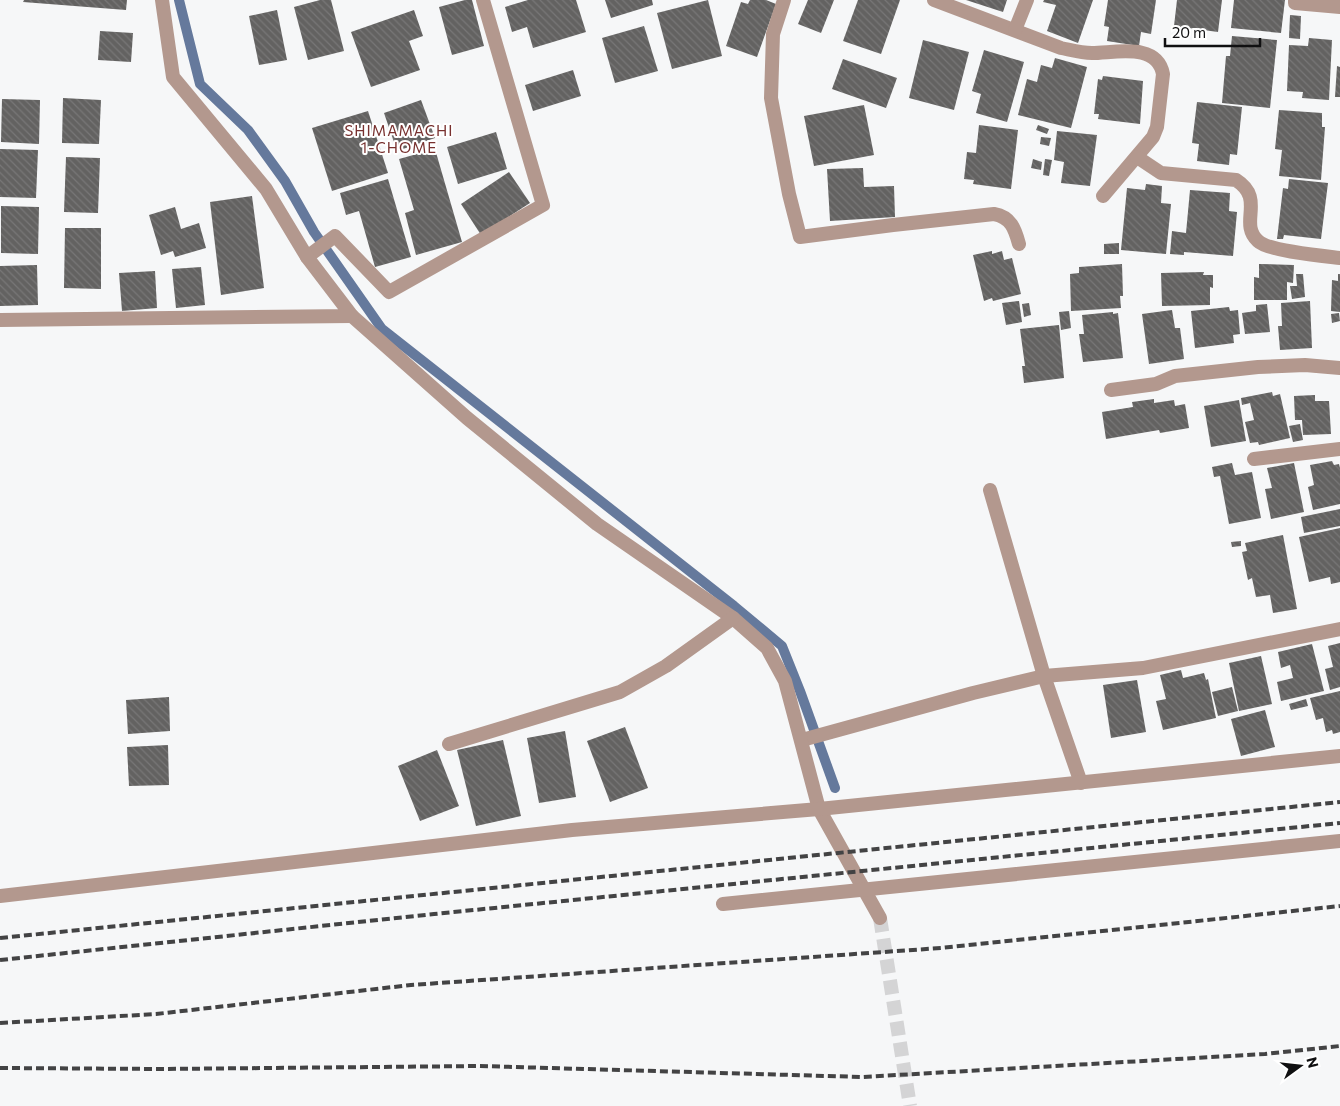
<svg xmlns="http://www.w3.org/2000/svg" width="1340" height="1106" viewBox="0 0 1340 1106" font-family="Commissioner,sans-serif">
<defs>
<pattern id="building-back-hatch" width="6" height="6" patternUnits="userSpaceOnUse" patternTransform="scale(1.25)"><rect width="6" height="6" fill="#636261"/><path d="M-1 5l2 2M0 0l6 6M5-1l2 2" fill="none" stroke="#787777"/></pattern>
</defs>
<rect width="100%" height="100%" fill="#f6f7f8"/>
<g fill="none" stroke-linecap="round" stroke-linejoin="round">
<polyline stroke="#65799c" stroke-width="10" points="179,0 200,84 248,130 285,181 314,232 382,329 734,606 782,646 800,691 835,788"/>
</g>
<g fill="url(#building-back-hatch)">
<polygon points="24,0 127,0 126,10 23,2"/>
<polygon points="320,0 331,0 344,51 308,60 294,7"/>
<polygon points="465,0 472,0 484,46 452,55 439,7"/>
<polygon points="528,0 576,0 586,32 533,48 527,27 512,32 505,7"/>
<polygon points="605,0 652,0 653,5 611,18"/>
<polygon points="708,0 722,56 672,69 657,13"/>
<polygon points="750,0 766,0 776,4 757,57 726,46 741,2 748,4"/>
<polygon points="808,0 834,0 821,33 798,24"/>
<polygon points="858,0 900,0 881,54 843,41"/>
<polygon points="966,0 1007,0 1003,12"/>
<polygon points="1044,0 1093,0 1078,43 1047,31 1056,5 1043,2"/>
<polygon points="1108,0 1156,0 1151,34 1141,32 1139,46 1107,41 1109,27 1104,26"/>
<polygon points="1177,0 1222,0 1218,32 1174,26"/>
<polygon points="1234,0 1285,0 1281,33 1231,28"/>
<polygon points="277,10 287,60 259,65 249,16"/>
<polygon points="414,10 423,36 409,41 420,70 371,87 351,32"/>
<polygon points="1290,15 1301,16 1300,39 1289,38"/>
<polygon points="644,26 658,71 615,83 602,38"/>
<polygon points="100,31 133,33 131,62 98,60"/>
<polygon points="1232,36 1277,40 1270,108 1222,103 1226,56 1230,56"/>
<polygon points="1309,38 1332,40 1329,100 1302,98 1303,92 1287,91 1289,45 1308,46"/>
<polygon points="923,40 969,52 954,110 909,98"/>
<polygon points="984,50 1024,62 1007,122 976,113 981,94 972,91"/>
<polygon points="1055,58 1087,67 1071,128 1018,115 1027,79 1037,82 1041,65 1052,68"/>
<polygon points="843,59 897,78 886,108 832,89"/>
<polygon points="1337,66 1340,67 1340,97 1335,97"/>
<polygon points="573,70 581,96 533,111 525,85"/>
<polygon points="1103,76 1143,81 1140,124 1098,119 1099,114 1094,114 1098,79 1102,80"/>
<polygon points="63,98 101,100 99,144 62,143"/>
<polygon points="2,99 40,100 39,144 1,142"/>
<polygon points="421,100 435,138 397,151 384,113"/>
<polygon points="1197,102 1242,107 1237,155 1230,154 1229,165 1197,161 1199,144 1192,143"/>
<polygon points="864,105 874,155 814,166 804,116"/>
<polygon points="1279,110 1322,113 1322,127 1325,127 1321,180 1279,176 1282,150 1275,149"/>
<polygon points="368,111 388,173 332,191 312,128"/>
<polygon points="979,125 1018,130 1011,189 973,184 974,180 964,179 967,152 976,153"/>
<polygon points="1038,125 1049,129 1047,134 1036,130"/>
<polygon points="1057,131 1097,135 1090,186 1061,183 1064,162 1054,160"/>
<polygon points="496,132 507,169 458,184 447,147"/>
<polygon points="1041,137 1051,138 1049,146 1040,144"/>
<polygon points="0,149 38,150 36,198 0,197"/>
<polygon points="435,149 462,242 416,255 405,213 414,210 399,159"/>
<polygon points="66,157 100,158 98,213 64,212"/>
<polygon points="1033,159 1042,162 1041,170 1031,168"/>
<polygon points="1045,159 1052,160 1049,176 1043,175"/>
<polygon points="863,168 864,187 894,186 895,217 830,221 827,169"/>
<polygon points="509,172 530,203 481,235 461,204"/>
<polygon points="388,179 411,257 375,267 359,211 346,215 340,193"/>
<polygon points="1289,179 1328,183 1321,239 1284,235 1283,239 1277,239 1283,188 1288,189"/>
<polygon points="1146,184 1162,186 1161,203 1171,204 1166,254 1121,250 1127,188 1145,190"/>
<polygon points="1190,190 1230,193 1229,211 1237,212 1233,256 1184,252 1184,255 1170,254 1172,231 1186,233"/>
<polygon points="252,196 264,288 221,295 210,202"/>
<polygon points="1,206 39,207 38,254 1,253"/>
<polygon points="175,207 181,229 199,223 206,248 175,257 173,251 161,255 149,215"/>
<polygon points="65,228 101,228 101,289 64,288"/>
<polygon points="1119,243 1119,254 1104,254 1104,244"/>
<polygon points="992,251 992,254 1002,251 1004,260 1012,258 1021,294 993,301 992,298 984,301 973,255"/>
<polygon points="1122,264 1123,296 1120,296 1121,308 1071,311 1070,274 1079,273 1079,267"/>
<polygon points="1259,264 1294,265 1293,283 1287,282 1287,300 1254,300 1254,277 1259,278"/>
<polygon points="37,265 38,305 0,306 0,266"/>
<polygon points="201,267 205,305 176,308 172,269"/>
<polygon points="155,271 157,308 122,311 119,273"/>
<polygon points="1204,272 1203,275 1213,275 1213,288 1210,287 1210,305 1162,306 1161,273"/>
<polygon points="1296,274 1303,274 1305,297 1292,299 1290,286 1297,286"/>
<polygon points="1338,274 1340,274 1340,312 1331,311 1332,280 1338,281"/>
<polygon points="1019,301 1022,322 1006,325 1002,303"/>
<polygon points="1310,301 1312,348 1280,350 1278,326 1282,326 1281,303"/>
<polygon points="1029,303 1031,315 1024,317 1022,304"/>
<polygon points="1267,304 1270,332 1245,334 1242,313 1256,311 1256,305"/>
<polygon points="1229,307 1230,311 1238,310 1240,334 1233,335 1234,343 1195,348 1191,311"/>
<polygon points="1172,310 1175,328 1180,328 1184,359 1149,364 1142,314"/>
<polygon points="1069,311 1071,328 1061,330 1059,312"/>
<polygon points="1113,312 1113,314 1118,313 1123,358 1083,362 1079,334 1084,334 1082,315"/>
<polygon points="1339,313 1340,321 1332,323 1331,314"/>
<polygon points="1059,325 1064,378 1024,383 1022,366 1025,366 1020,329"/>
<polygon points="1272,392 1273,396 1280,394 1290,438 1259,445 1258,442 1250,443 1245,422 1254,420 1250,403 1242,405 1241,398"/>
<polygon points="1315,395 1315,401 1329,401 1331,434 1303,435 1302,420 1295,420 1294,396"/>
<polygon points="1154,399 1154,403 1174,400 1175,406 1185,404 1189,428 1160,433 1159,430 1106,439 1102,412 1133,407 1132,402"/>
<polygon points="1239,400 1246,441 1211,447 1204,406"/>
<polygon points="1300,424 1303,440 1293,442 1289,426"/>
<polygon points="1332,461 1334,465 1339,464 1340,468 1340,504 1313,510 1308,487 1314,485 1310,465"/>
<polygon points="1232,463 1235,475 1252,472 1261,518 1229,524 1220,476 1214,477 1212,467"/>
<polygon points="1294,463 1304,512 1271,519 1265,489 1272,488 1267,468"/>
<polygon points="1340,509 1340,526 1304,533 1301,517"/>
<polygon points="1340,528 1340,582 1331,584 1330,577 1309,582 1299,537"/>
<polygon points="1283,535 1297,609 1273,613 1270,595 1256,597 1252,578 1248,580 1242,552 1247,551 1245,543"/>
<polygon points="1241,541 1241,546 1232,547 1231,542"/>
<polygon points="1340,643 1340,687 1330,690 1325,669 1333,667 1328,646"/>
<polygon points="1312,644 1324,691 1281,701 1277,682 1293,678 1290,665 1281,668 1278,652"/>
<polygon points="1261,656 1272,704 1239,711 1229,663"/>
<polygon points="1181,670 1183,678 1204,673 1206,680 1208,679 1216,718 1163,730 1156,701 1166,699 1160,675"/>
<polygon points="1137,680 1146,732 1111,738 1103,685"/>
<polygon points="1232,687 1238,711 1218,716 1212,692"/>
<polygon points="1340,691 1340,732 1333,734 1332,730 1326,732 1323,718 1316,720 1310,698"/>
<polygon points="169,697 170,731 128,734 126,700"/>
<polygon points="1306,699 1308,706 1291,710 1289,704"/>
<polygon points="1265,710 1275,747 1241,756 1231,719"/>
<polygon points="625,727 648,788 610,802 587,741"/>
<polygon points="565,731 576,797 539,803 527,738"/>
<polygon points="503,740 521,816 476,826 457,750"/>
<polygon points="168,745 169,785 129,786 127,747"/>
<polygon points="437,750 459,806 420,821 398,766"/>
</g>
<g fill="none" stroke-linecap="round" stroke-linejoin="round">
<polyline stroke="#d4d4d5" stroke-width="14" stroke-dasharray="14 7" stroke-linecap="butt" points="880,918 910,1106"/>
<g stroke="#b3988e" stroke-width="14">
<polyline points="307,257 335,236 389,292 543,205 483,0"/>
<polyline points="1111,390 1156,384 1175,376 1258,367 1305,365 1340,368"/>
<polyline points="1254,459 1340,449"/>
<polyline points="990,490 1044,676 1081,783"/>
<polyline points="802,740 973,693 1044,676 1143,668 1340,629"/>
</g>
<g stroke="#b3988e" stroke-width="14">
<path d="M784,0L773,34L771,98L789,194L800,237L893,225L994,214C1011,217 1015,229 1019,244"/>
<path d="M934,0L1061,48C1071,50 1081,53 1092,53C1115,53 1157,42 1163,74L1157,127L1153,137L1103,196"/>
<polyline points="1295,0 1295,3 1340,7"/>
<polyline points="1015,30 1027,0"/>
<path d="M1137,157L1161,173L1236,180C1266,199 1238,223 1258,241C1268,251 1323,256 1340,258"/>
<polyline points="352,316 467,418 597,524 733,618 767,648 785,681 819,809 880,918"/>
<polyline points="0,320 352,316 307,257 266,189 173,77 162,0"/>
<polyline points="449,744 620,692 666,666 733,618"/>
<polyline points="0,896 572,830 819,809 1340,756"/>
</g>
<g stroke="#434344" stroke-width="4" stroke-dasharray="8 4" stroke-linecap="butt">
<polyline points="0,938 1340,802"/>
<polyline points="0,960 434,914 1340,823"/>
<polyline points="0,1023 156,1014 411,985 941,948 1340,906"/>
<polyline points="0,1068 161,1069 480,1066 862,1077 1265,1054 1340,1046"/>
</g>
<polyline stroke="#b3988e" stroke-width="14" points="723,904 1340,841"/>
</g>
<g text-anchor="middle" stroke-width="4" stroke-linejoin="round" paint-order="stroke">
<g font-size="15" letter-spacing="1" fill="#78312f" stroke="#fff">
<text x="399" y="136">SHIMAMACHI<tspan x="399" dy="17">1-CHOME</tspan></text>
</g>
</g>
<g transform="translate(1300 1066) rotate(75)" stroke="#ffffff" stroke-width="4" paint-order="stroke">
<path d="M0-4L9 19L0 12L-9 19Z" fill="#101011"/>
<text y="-8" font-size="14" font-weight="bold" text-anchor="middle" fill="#101011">N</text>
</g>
<path d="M1165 38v8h95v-8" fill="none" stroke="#101011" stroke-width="2.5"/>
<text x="1172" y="38" font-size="15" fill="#101011" stroke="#ffffff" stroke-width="4" paint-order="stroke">20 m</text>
</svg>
